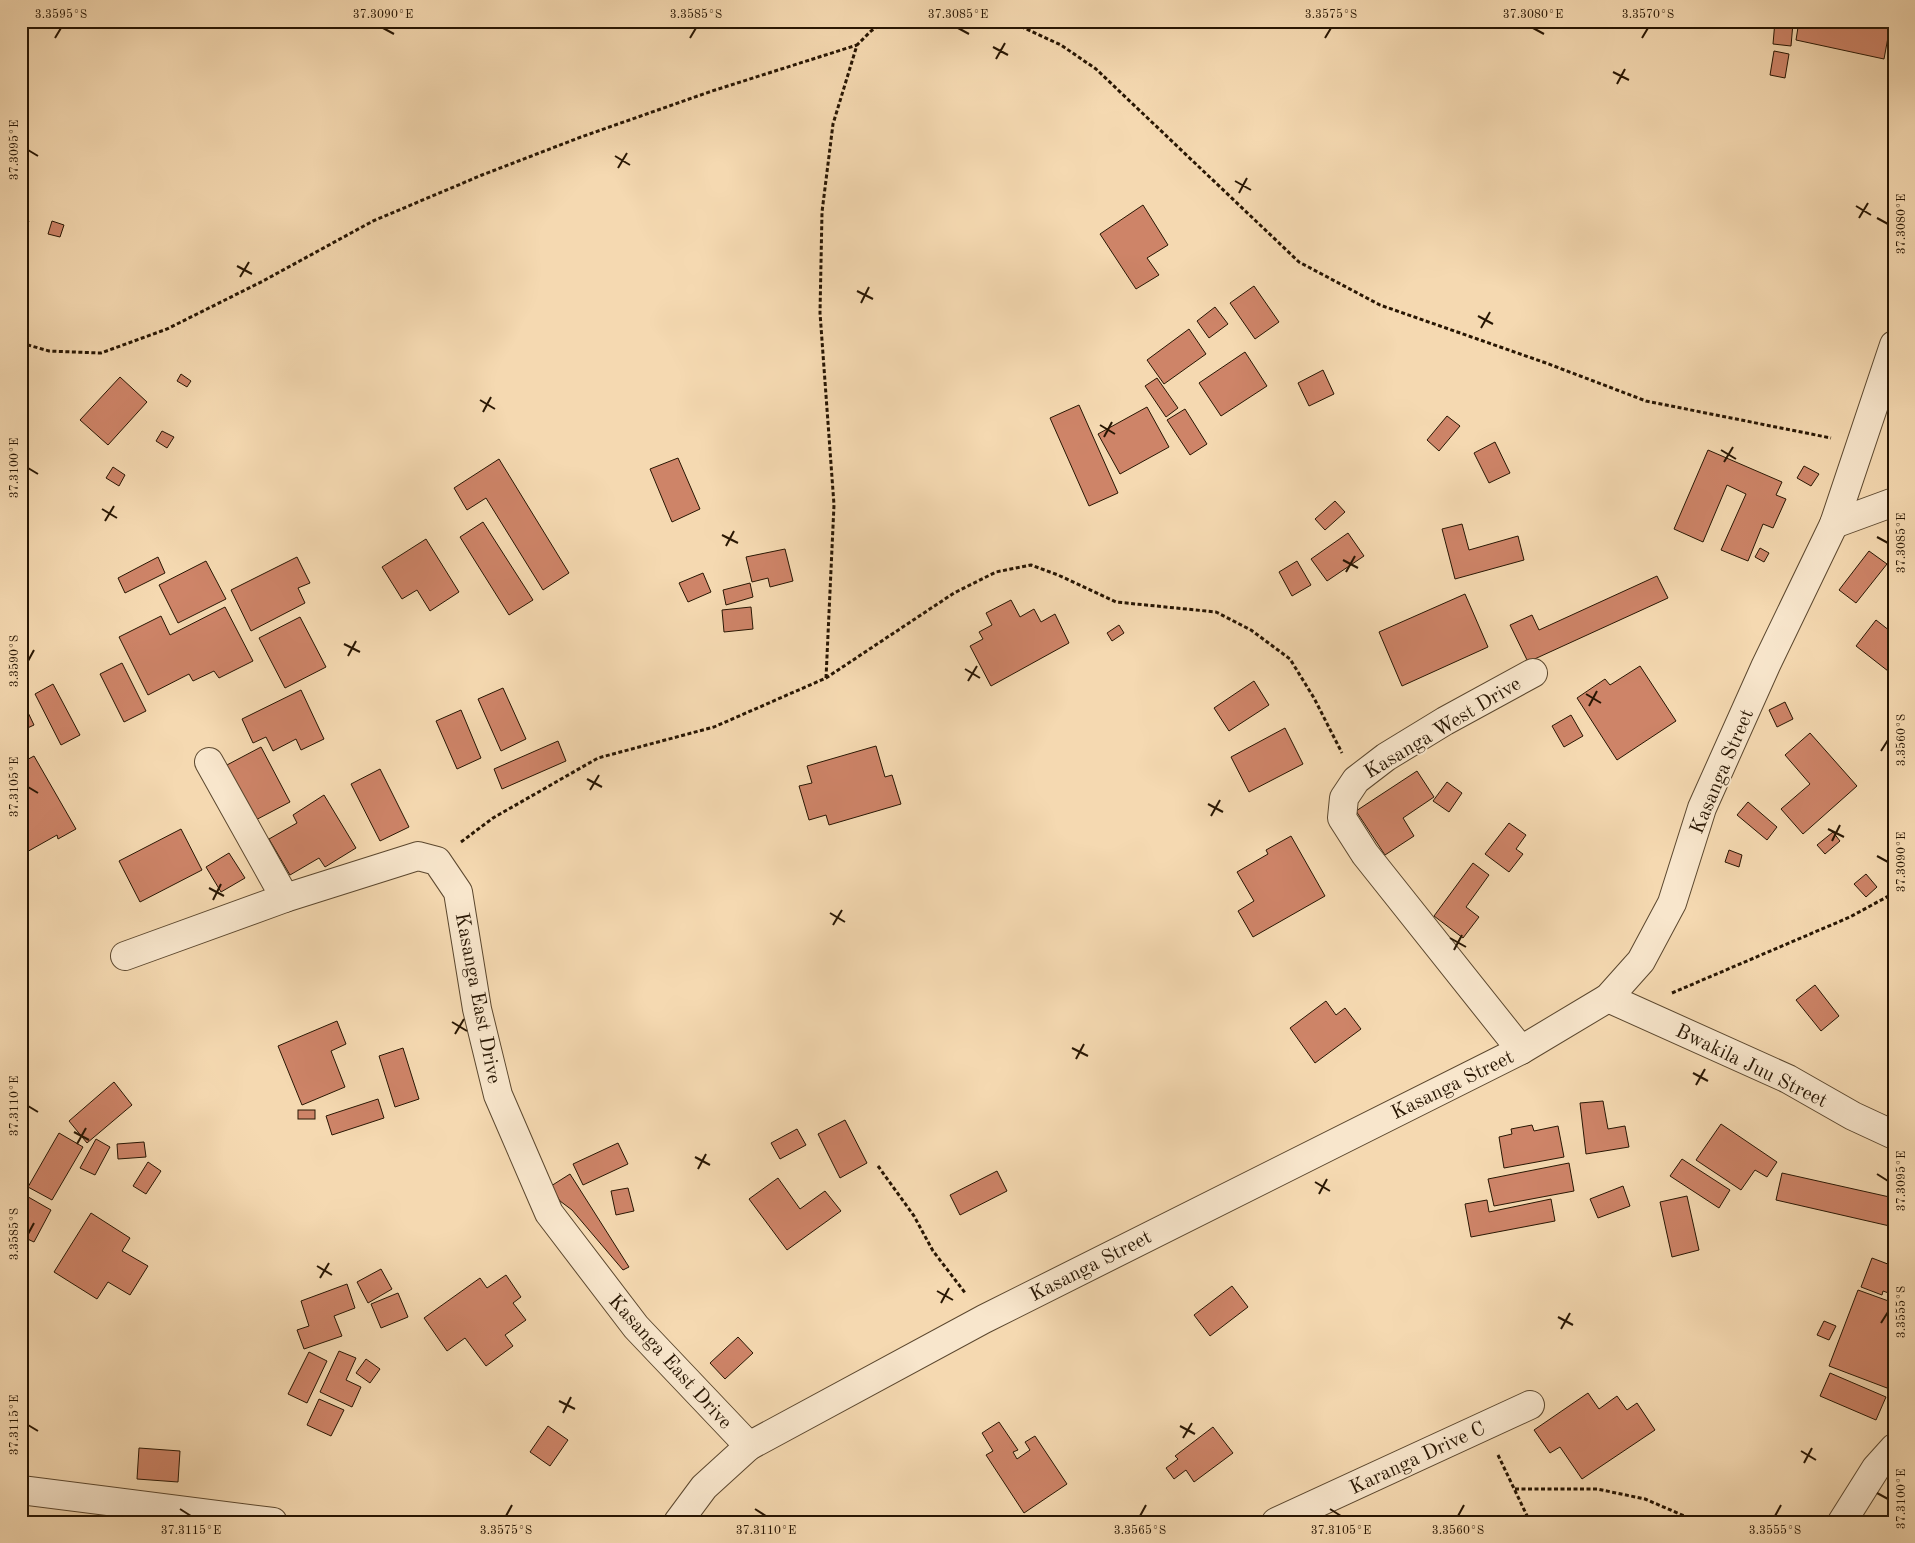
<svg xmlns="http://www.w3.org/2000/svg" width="1915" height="1543" viewBox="0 0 1915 1543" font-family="'Old Standard TT',serif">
<rect width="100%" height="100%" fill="#f5d9b1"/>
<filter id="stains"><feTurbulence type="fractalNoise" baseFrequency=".004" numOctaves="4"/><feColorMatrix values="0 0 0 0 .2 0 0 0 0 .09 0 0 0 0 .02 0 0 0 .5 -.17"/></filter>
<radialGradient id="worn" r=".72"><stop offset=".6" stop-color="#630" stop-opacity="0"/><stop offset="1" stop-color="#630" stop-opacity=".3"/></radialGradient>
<g fill="#ce8468" stroke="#281603">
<polygon points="1775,21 1793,23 1791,46 1773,44"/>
<polygon points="1799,21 1891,21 1884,59 1796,40"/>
<polygon points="1774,51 1789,54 1785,78 1770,75"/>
<polygon points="1143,205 1168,245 1147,258 1159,275 1136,289 1100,234"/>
<polygon points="21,216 29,221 21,235"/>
<polygon points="52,221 64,225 60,237 48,234"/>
<polygon points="1254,286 1279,322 1255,339 1230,303"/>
<polygon points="1215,307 1228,324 1209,338 1197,321"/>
<polygon points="1189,329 1206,354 1164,384 1147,360"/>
<polygon points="1245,352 1267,386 1221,416 1199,383"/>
<polygon points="1323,370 1334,394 1309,406 1298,383"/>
<polygon points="181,374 191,381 187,387 177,381"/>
<polygon points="120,377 147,402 108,445 80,420"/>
<polygon points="1157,378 1178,408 1166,417 1145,386"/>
<polygon points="1079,405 1118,493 1089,506 1050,418"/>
<polygon points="1147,407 1169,447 1120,474 1098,434"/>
<polygon points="1185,409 1207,444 1190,455 1167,420"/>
<polygon points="1447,416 1460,426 1439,451 1427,440"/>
<polygon points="162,431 174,437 167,448 156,441"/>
<polygon points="1495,442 1510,473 1489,483 1474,453"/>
<polygon points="1708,450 1782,482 1776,495 1786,499 1773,528 1763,524 1748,561 1721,550 1746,494 1727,485 1703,542 1674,529"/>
<polygon points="678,458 700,509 672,522 650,469"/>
<polygon points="499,459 569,573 543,590 486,498 467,510 454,488"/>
<polygon points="1804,466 1819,474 1811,486 1797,478"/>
<polygon points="113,467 125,475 119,486 106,478"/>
<polygon points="1335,501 1345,512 1325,530 1315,519"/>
<polygon points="483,522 533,600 509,615 460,537"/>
<polygon points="1462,524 1469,550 1518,536 1524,560 1455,579 1442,529"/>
<polygon points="1348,533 1364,556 1327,581 1311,559"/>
<polygon points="426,539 459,592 430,611 417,590 402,599 382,567"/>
<polygon points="1760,548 1769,553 1764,562 1755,557"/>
<polygon points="785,549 793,581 770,587 768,578 752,582 746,557"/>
<polygon points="1869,551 1887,564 1856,603 1839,590"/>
<polygon points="158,557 165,573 125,593 118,578"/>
<polygon points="297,557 310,583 298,588 305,603 251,631 231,590"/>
<polygon points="206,561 226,599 178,623 159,585"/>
<polygon points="1297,561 1311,585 1292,596 1279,572"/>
<polygon points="703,573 711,592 688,602 679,583"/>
<polygon points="1657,576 1668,598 1528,662 1510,625 1532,615 1539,630"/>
<polygon points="750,583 753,597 726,605 723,590"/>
<polygon points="1465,594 1488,647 1402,686 1379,632"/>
<polygon points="1011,600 1020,617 1034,609 1041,622 1055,614 1069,643 991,686 970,646 983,639 979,632 992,625 986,613"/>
<polygon points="225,607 253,661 219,678 214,671 193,681 189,674 148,695 119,637 161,616 170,635"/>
<polygon points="751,607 753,629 724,632 722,610"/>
<polygon points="300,617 326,667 285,688 259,638"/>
<polygon points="1876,620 1890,631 1894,626 1894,663 1888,671 1856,646"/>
<polygon points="1119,625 1124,633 1112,641 1107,633"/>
<polygon points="122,663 146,711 124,722 100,674"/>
<polygon points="1640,666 1676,721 1617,760 1577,698 1605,679 1610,685"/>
<polygon points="1254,681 1269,705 1229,731 1214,708"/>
<polygon points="53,684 80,735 61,745 35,694"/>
<polygon points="503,688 526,739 501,751 478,699"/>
<polygon points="301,690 324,739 301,750 296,739 273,751 266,737 253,743 242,719"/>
<polygon points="21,698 34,725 21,731"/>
<polygon points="1785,702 1793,719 1777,727 1769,710"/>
<polygon points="461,710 481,758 457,769 436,721"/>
<polygon points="1571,715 1583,736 1564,747 1552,726"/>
<polygon points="1285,728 1303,764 1249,792 1231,757"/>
<polygon points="1810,733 1857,786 1803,834 1781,809 1810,784 1785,755"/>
<polygon points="558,741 566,761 502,789 494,769"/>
<polygon points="876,746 885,777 892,775 901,804 829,825 826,815 809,820 799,786 812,783 807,766"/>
<polygon points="261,747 290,802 248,824 225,766"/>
<polygon points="34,756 76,829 58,839 57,835 25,853 21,846 21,763"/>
<polygon points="380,769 409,827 380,841 351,784"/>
<polygon points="1417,771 1434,797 1403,818 1414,836 1385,855 1356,811"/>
<polygon points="1447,782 1462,793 1449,812 1433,801"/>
<polygon points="324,795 356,848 325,867 319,858 290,875 269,839 297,823 293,815"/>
<polygon points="1748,802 1777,827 1767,840 1737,815"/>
<polygon points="1509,823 1526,835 1516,849 1523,854 1509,872 1485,854"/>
<polygon points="181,829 202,870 140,902 119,861"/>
<polygon points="1833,832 1840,841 1825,854 1817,845"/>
<polygon points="1291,836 1325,896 1253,937 1238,911 1254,901 1237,872 1268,854 1266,850"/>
<polygon points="1729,850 1742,855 1739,867 1725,862"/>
<polygon points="229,853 245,878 221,892 206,867"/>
<polygon points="1473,863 1489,875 1466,907 1479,917 1463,938 1434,916"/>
<polygon points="1866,874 1877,887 1866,897 1854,884"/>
<polygon points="1815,985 1839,1016 1821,1031 1796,1000"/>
<polygon points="1326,1001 1336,1015 1345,1008 1361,1029 1315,1063 1290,1028"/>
<polygon points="337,1021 346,1044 331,1051 345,1087 302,1105 278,1046"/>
<polygon points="403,1048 419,1099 395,1107 379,1056"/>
<polygon points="114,1082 132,1105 87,1143 69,1121"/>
<polygon points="378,1099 384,1118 332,1135 326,1116"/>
<polygon points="1603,1101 1608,1129 1625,1126 1629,1147 1586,1154 1580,1103"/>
<rect x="298" y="1110" width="17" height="9"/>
<polygon points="845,1120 867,1163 840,1178 818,1134"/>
<polygon points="1721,1124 1777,1162 1767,1177 1755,1170 1741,1190 1696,1160"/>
<polygon points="1532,1125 1534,1131 1558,1126 1564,1157 1504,1168 1499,1137 1512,1134 1511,1129"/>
<polygon points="797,1129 806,1145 780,1159 771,1143"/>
<polygon points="59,1133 83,1147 52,1200 28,1187"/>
<polygon points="96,1139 110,1147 95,1175 80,1168"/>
<polygon points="144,1142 146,1157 118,1159 117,1144"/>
<polygon points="618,1143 628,1164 583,1185 573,1164"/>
<polygon points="1682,1159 1730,1190 1719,1208 1670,1176"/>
<polygon points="148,1162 161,1171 146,1194 133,1186"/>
<polygon points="1569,1163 1574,1191 1494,1206 1488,1179"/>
<polygon points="997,1171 1007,1191 960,1215 950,1195"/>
<polygon points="1782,1173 1894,1198 1894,1227 1776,1200"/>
<polygon points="570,1174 629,1267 623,1270 572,1210 560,1201 551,1186"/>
<polygon points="778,1178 800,1209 825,1191 841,1211 787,1250 749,1199"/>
<polygon points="1623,1186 1630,1206 1598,1218 1590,1199"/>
<polygon points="628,1188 634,1211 616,1215 611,1191"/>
<polygon points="23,1194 51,1210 34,1242 21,1236"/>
<polygon points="1687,1196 1699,1250 1672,1257 1660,1202"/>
<polygon points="1551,1199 1555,1221 1471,1237 1465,1204 1487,1200 1489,1212"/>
<polygon points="91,1213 130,1238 122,1251 148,1266 130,1295 108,1282 97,1299 54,1272"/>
<polygon points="1872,1258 1893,1266 1894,1263 1894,1295 1883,1291 1882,1295 1861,1287"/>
<polygon points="381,1269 392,1289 368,1303 357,1282"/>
<polygon points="506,1275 521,1297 513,1303 526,1320 505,1335 513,1346 486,1366 465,1338 447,1351 424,1318 480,1278 487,1288"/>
<polygon points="347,1284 355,1308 334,1316 342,1336 304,1349 297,1330 309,1326 301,1301"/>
<polygon points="1232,1286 1248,1307 1210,1336 1194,1315"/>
<polygon points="1858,1290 1894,1303 1894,1371 1887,1388 1829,1366"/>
<polygon points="398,1293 408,1317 381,1328 371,1304"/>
<polygon points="1824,1321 1836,1326 1829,1340 1817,1335"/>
<polygon points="738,1337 753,1353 725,1379 710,1363"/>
<polygon points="339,1351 356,1358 346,1380 361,1387 352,1407 320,1392"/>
<polygon points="309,1352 327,1361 307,1403 288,1394"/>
<polygon points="366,1359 380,1369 370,1383 356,1373"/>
<polygon points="1830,1373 1886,1397 1876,1420 1820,1396"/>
<polygon points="1588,1393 1599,1409 1617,1396 1627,1410 1637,1403 1655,1430 1582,1479 1560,1447 1550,1453 1534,1430"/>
<polygon points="319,1399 344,1410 331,1436 307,1425"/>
<polygon points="999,1422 1018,1450 1013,1452 1017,1459 1030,1450 1025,1442 1035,1436 1067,1484 1024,1513 986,1455 993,1451 982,1433"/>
<polygon points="548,1426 568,1440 550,1466 530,1452"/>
<polygon points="1213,1427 1233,1453 1194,1482 1186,1470 1174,1479 1166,1468 1178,1459 1175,1456"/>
<polygon points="139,1448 180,1451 178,1482 137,1479"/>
</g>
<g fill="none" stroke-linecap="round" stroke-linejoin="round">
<defs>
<g id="minor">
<polyline points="1834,524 1894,502"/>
<polyline points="209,762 285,898"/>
<polyline points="125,956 285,898 418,856 437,861 458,892 477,1009 498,1095 549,1213 636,1327 749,1446"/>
<polyline points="1608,998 1788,1079 1853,1116 1894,1135"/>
<polyline points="1521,1050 1365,854 1342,818 1344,798 1356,780 1386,757 1445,721 1533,673"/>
<polyline points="21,1490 273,1522"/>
<polyline points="678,1522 704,1487 749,1446 984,1319 1521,1050 1608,998 1641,961 1672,903 1702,808 1766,665 1834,524 1894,345"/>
<polyline points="1276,1522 1530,1405"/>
<polyline points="1842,1522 1876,1468 1894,1448"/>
</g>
</defs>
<use href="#minor" stroke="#5b472e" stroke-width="30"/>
<g stroke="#281603" stroke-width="3" stroke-dasharray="4 2.5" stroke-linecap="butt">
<polyline points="1009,21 1061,45 1096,69 1299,262 1380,305 1546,363 1646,401 1831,438"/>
<polyline points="21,343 49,351 101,353 167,329 263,281 373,221 482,175 581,137 712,91 857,45"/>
<polyline points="826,678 834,505 820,313 822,212 833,124 857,45 871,31 886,21"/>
<polyline points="461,842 493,818 598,758 714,727 826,678 954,593 996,572 1031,565 1058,575 1116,602 1216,612 1251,630 1290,659 1314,698 1342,753"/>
<polyline points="1672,993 1850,917 1894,893"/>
<polyline points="878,1166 914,1216 933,1251 966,1294"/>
<polyline points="1498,1455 1530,1522"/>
<polyline points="1515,1489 1597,1489 1645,1499 1689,1518 1729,1522"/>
</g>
<use href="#minor" stroke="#f8e6cc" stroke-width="28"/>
</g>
<path fill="none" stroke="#281603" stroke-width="2" d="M383,28L394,34M958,28L969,34M1533,28L1544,34M55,38L61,28M690,38L696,28M1325,38L1331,28M1642,38L1648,28M993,47L1008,55M996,59L1005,43M1613,72L1629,80M1617,84L1625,69M28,150L38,156M615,156L630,165M618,168L627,153M1235,181L1251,190M1239,193L1247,178M1856,206L1871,215M1859,218L1868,203M1877,218L1888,224M237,266L252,274M240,277L249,262M857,291L873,299M861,303L869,287M1478,316L1493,324M1481,328L1490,312M480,400L495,409M483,412L491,397M1100,425L1115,434M1104,437L1112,422M1721,450L1736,459M1724,462L1733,447M28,468L38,474M102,509L117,518M105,521L114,506M722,535L738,543M1877,537L1888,543M726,546L734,531M1343,560L1358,568M1346,572L1355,556M344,644L360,652M348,656L356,641M28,661L34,650M965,669L980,678M968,681L977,666M1586,694L1601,703M1589,706L1597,691M1881,751L1888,740M587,779L602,787M28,787L38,793M590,790L599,775M1208,804L1223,812M1211,816L1220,800M1828,829L1844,837M1832,841L1840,825M1877,856L1888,862M209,888L224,896M213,900L221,884M830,913L845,922M833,925L842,910M1450,938L1466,947M1454,950L1462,935M452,1022L467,1031M455,1034L464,1019M1072,1048L1088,1056M1076,1059L1084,1044M1693,1073L1708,1081M1696,1085L1705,1069M28,1106L38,1112M74,1132L89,1140M77,1144L86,1128M695,1157L710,1165M698,1169L706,1154M1877,1174L1888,1181M1315,1182L1330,1191M1319,1194L1327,1179M28,1234L34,1223M317,1266L332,1275M320,1278L329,1263M937,1291L953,1300M941,1303L949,1288M1558,1317L1573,1325M1881,1323L1888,1312M1561,1329L1570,1313M559,1401L575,1409M563,1413L571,1397M28,1425L38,1431M1180,1426L1195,1434M1183,1438L1192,1423M1801,1451L1816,1460M1804,1463L1812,1448M1877,1493L1888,1499M180,1509L191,1516M755,1509L766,1516M1330,1509L1341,1516M506,1516L512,1505M1140,1516L1146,1505M1458,1516L1464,1505M1775,1516L1781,1505"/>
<g text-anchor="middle" stroke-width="4" stroke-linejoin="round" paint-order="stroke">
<g font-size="20" fill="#281603" stroke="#f8e6cc">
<text transform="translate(1442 727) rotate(-31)" y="7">Kasanga West Drive</text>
<text transform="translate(1721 771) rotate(-67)" y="7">Kasanga Street</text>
<text transform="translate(479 998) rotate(79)" y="7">Kasanga East Drive</text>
<text transform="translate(1752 1065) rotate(26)" y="7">Bwakila Juu Street</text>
<text transform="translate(1452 1084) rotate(-26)" y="7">Kasanga Street</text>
<text transform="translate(1090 1265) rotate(-27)" y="7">Kasanga Street</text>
<text transform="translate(671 1361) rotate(48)" y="7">Kasanga East Drive</text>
<text transform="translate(1417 1457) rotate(-25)" y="7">Karanga Drive C</text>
</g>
</g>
<rect width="1915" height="1543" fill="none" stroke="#f5d9b1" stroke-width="55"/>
<rect x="28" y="28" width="1860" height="1488" fill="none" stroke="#281603" stroke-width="2"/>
<g font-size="12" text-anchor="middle" fill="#281603">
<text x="61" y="18">3.3595°S</text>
<text x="383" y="18">37.3090°E</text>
<text x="696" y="18">3.3585°S</text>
<text x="958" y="18">37.3085°E</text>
<text x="1331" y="18">3.3575°S</text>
<text x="1533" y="18">37.3080°E</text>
<text x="1648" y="18">3.3570°S</text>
<text transform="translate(14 150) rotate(-90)" y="4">37.3095°E</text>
<text transform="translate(1901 224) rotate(-90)" y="4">37.3080°E</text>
<text transform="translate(14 468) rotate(-90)" y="4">37.3100°E</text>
<text transform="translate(1901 543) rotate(-90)" y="4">37.3085°E</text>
<text transform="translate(14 661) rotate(-90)" y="4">3.3590°S</text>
<text transform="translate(1901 740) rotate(-90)" y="4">3.3560°S</text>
<text transform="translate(14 787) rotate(-90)" y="4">37.3105°E</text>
<text transform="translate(1901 862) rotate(-90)" y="4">37.3090°E</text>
<text transform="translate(14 1106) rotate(-90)" y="4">37.3110°E</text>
<text transform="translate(1901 1181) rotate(-90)" y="4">37.3095°E</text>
<text transform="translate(14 1234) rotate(-90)" y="4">3.3585°S</text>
<text transform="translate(1901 1312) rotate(-90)" y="4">3.3555°S</text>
<text transform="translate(14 1425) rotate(-90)" y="4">37.3115°E</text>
<text transform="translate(1901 1499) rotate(-90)" y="4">37.3100°E</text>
<text x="191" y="1534">37.3115°E</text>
<text x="506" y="1534">3.3575°S</text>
<text x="766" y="1534">37.3110°E</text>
<text x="1140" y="1534">3.3565°S</text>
<text x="1341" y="1534">37.3105°E</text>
<text x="1458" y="1534">3.3560°S</text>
<text x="1775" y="1534">3.3555°S</text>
</g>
<rect width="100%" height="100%" filter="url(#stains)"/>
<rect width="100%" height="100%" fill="url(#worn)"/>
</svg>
